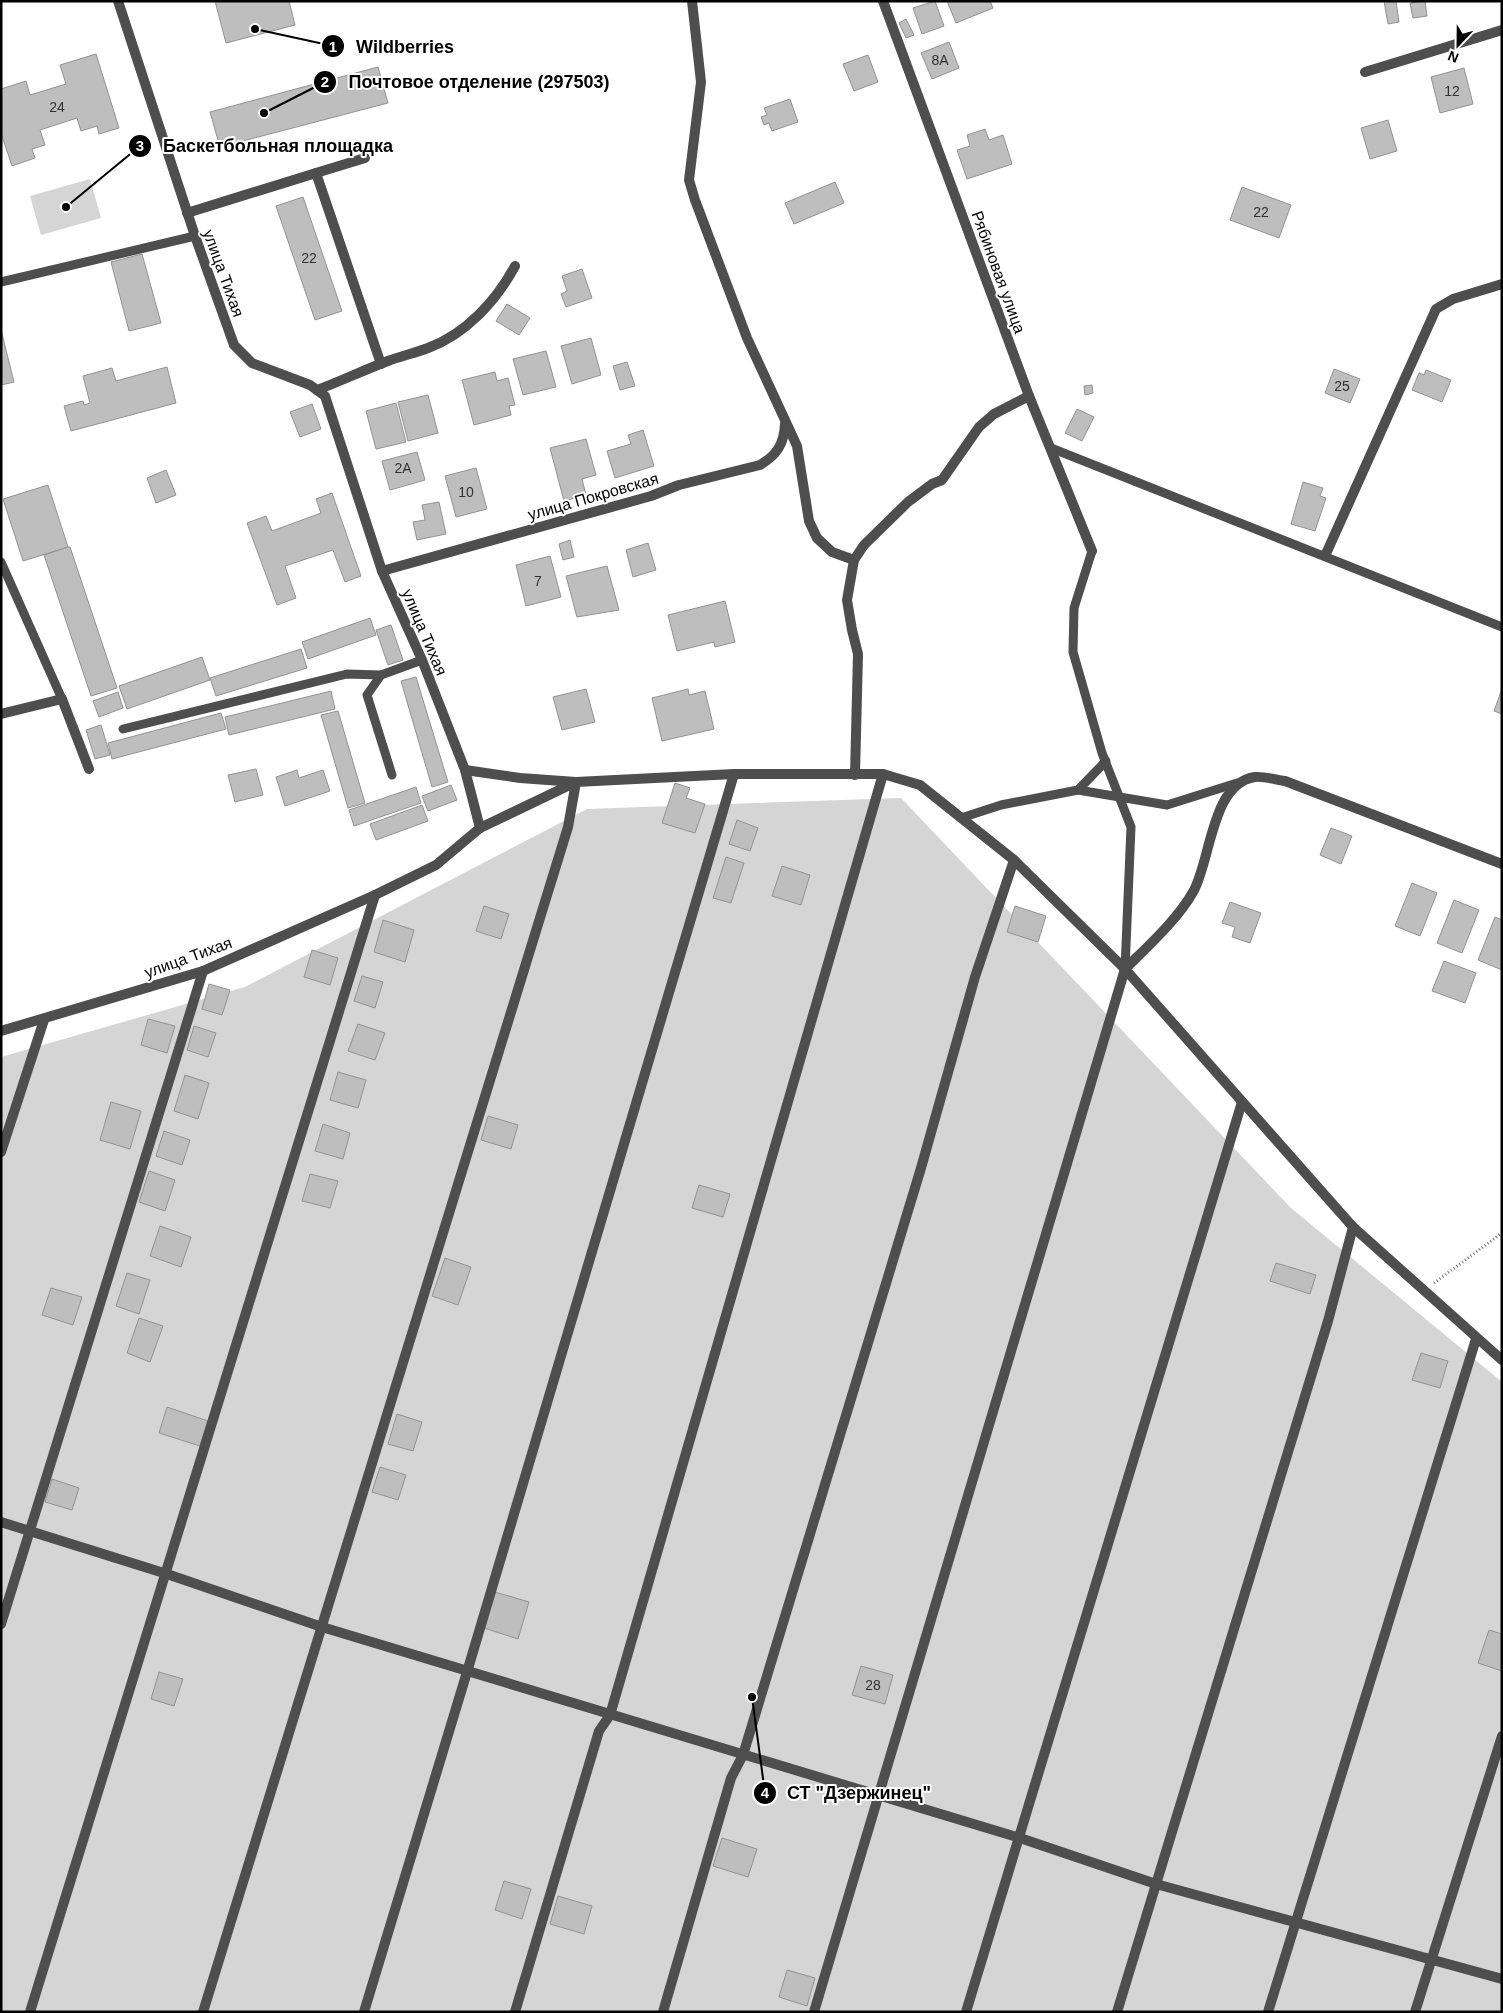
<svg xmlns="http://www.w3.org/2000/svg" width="1503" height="2013" viewBox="0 0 1503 2013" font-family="Helvetica,sans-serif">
<rect width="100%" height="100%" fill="#fff"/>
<g fill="#d5d5d5">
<polygon points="90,179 101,218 41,235 30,196"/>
<polygon points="901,798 1291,1208 1502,1382 1502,2012 1,2012 1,1057 245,987 587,809"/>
</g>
<g fill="#bebebe" stroke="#929292">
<polygon points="215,1 289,1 295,25 226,43"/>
<polygon points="935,1 944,26 922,34 913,8"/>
<polygon points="947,1 990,1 993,8 956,23"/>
<polygon points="1384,1 1396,1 1399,22 1388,24"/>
<polygon points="1425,1 1427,16 1413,18 1410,3"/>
<polygon points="906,19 914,35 906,38 899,23"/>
<polygon points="949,42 959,68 932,79 921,53"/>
<polygon points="96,54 119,128 99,134 97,126 81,131 77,118 40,130 45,145 32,149 35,158 12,166 1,133 1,89 26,81 30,95 66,84 60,65"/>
<polygon points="868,55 878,82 854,91 843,64"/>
<polygon points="378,67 388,103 220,147 210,112"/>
<polygon points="1464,68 1473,104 1440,113 1431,77"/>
<polygon points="790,99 798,122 772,131 769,123 764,125 761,117 767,115 764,108"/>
<polygon points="1388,120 1397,151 1370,159 1361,128"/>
<polygon points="985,129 989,140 1003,135 1012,164 967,179 957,150 970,146 967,135"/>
<polygon points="835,182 844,203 794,224 785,203"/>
<polygon points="1242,187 1291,205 1279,238 1230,220"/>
<polygon points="303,197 342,311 315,320 276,206"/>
<polygon points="142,254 161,323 129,331 111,262"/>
<polygon points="582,269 592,298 566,307 561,294 567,291 562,276"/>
<polygon points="507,304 530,318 519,335 496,321"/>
<polygon points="1,330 14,382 1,385"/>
<polygon points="591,338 601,375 572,384 561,346"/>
<polygon points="546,351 556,387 523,395 513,359"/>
<polygon points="627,362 635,386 620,390 613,366"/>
<polygon points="167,367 176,403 71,431 64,406 83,401 84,405 90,403 83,376 112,368 116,381"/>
<polygon points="1334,369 1360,379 1350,403 1325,393"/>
<polygon points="1426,370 1451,380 1442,402 1412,390 1419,373 1424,375"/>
<polygon points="495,372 497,381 508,378 515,405 509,406 511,415 474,425 462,380"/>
<polygon points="1092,385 1093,393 1085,395 1084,386"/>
<polygon points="428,395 438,433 408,441 398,402"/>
<polygon points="396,403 406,442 376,449 366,411"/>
<polygon points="312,404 321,429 300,437 290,412"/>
<polygon points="1077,409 1094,417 1082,441 1065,433"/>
<polygon points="643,430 654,466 615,478 607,451 631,444 628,435"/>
<polygon points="586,439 596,475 582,479 586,495 564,501 550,448"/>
<polygon points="417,452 425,480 390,490 382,461"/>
<polygon points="476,468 487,509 456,517 445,476"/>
<polygon points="166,470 176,495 156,503 147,478"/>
<polygon points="1303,482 1323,488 1320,496 1326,498 1315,531 1291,524"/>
<polygon points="48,485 68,547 23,561 3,499"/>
<polygon points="332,493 361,576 345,582 333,550 285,566 296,598 277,605 247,523 266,516 272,531 321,513 316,499"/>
<polygon points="439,502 446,534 417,540 413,522 425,520 422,505"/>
<polygon points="570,540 574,557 563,560 559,544"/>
<polygon points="648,543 656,570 633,577 626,550"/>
<polygon points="68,547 70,547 117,688 91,696 44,555"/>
<polygon points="550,556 561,597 526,606 516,565"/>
<polygon points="607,566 619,610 577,617 566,576"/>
<polygon points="725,601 735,642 715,647 714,642 677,651 668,615"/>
<polygon points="370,618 376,635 308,659 302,642"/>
<polygon points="391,625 403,660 388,665 376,630"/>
<polygon points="301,649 307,668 216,696 210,678"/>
<polygon points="202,657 210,680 127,709 119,686"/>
<polygon points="416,677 448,782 432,787 401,681"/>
<polygon points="586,689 595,722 562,730 553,697"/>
<polygon points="688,689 689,695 705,691 714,729 662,741 652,698"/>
<polygon points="1502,689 1502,714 1494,711"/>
<polygon points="331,691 335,709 229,735 225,717"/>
<polygon points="118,692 123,708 99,717 93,701"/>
<polygon points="338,711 365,803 348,808 321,715"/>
<polygon points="221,713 226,729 112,759 108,743"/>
<polygon points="101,725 110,755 95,759 86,730"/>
<polygon points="256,769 263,795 235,802 228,775"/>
<polygon points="297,770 299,778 323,770 330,791 285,806 276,777"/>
<polygon points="675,783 690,788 686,798 705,804 695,833 662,823"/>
<polygon points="451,785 457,800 428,811 422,796"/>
<polygon points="416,787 421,803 354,826 349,810"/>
<polygon points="422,805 428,821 376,840 370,824"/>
<polygon points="737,820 758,828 750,851 729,844"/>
<polygon points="1331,828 1352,836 1341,864 1320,855"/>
<polygon points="726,857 744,863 731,903 713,898"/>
<polygon points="782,866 810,875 801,905 772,896"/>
<polygon points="1412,883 1437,893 1420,936 1395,926"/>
<polygon points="1454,900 1479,910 1462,953 1437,943"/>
<polygon points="1230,902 1261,913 1250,943 1232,937 1235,927 1222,923"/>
<polygon points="484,906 509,914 501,939 476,931"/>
<polygon points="1015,906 1046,916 1038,942 1007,932"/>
<polygon points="1495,917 1502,920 1502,970 1478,960"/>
<polygon points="383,920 414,930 405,962 374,952"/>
<polygon points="312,950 338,958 330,985 304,977"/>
<polygon points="1444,961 1476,973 1465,1003 1432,991"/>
<polygon points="362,976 383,982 375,1008 354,1001"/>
<polygon points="209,984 230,990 222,1015 202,1009"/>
<polygon points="148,1019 175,1026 167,1053 141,1045"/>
<polygon points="358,1024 385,1033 375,1060 348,1051"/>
<polygon points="194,1026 216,1033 208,1057 187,1050"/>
<polygon points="338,1072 366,1080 358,1108 330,1100"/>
<polygon points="185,1075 209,1083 198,1119 174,1111"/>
<polygon points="111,1102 141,1111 130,1149 100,1140"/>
<polygon points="488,1116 518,1125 511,1149 481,1140"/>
<polygon points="323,1124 350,1133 343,1159 315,1151"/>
<polygon points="164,1131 190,1140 182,1165 156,1156"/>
<polygon points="149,1171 175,1180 165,1211 139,1202"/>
<polygon points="310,1174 338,1181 330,1208 302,1201"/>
<polygon points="699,1185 730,1194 723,1217 692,1208"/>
<polygon points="160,1226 191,1237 181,1267 150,1256"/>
<polygon points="445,1258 471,1267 458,1305 432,1296"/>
<polygon points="1276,1263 1316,1275 1310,1294 1270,1281"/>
<polygon points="127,1273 150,1280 139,1314 116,1306"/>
<polygon points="51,1288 82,1297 73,1325 42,1315"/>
<polygon points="139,1318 163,1326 150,1362 127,1353"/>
<polygon points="1421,1353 1448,1361 1440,1388 1412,1380"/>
<polygon points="167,1407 208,1421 200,1446 159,1433"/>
<polygon points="397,1414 422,1422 413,1451 388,1444"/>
<polygon points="380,1467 406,1475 398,1500 372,1492"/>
<polygon points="52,1479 79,1488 72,1510 45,1502"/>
<polygon points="495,1592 529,1602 518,1639 484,1628"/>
<polygon points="1489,1630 1502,1634 1502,1671 1478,1663"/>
<polygon points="861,1666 893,1675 885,1704 852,1695"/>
<polygon points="159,1672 183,1679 174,1706 151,1699"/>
<polygon points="722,1838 757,1849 748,1877 713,1866"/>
<polygon points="504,1881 531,1889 522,1919 495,1910"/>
<polygon points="558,1896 592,1906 584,1934 550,1924"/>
<polygon points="787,1970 815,1978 807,2006 779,1997"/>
</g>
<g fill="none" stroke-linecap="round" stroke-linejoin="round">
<polyline stroke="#707070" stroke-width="3" stroke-dasharray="1 2.5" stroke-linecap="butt" points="1434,1283 1502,1233"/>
<g stroke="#4e4e4e" stroke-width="9">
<polyline points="1,282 195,236"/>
<polyline points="1051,448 1502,627"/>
<polyline points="1092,551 1074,608 1073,652 1102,753 1131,827 1125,969"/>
<polyline points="1,562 62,699"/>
<polyline points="381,675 367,695 392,775"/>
<polyline points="123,729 347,674 381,675 422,660"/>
<polyline points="1078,790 1167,805 1237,783"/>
<polyline points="961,818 1001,805 1078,790 1106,761"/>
</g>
<g stroke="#4e4e4e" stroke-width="10">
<polyline points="692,1 701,82 689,180 695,200 747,338 797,446 809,521 817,538 832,552 854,560"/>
<polyline points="883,1 1029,396 1092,551"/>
<polyline points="1365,72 1502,30"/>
<polyline points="316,173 365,158"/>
<polyline points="187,213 316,173 381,364"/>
<path d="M317,390C341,381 364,370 388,361C401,356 415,353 428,348C466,334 496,301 515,266"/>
<polyline points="1325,556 1436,309 1453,299 1502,284"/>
<path d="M382,571L651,496L679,485L760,465C777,455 784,444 785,424"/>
<polyline points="1,714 62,699 89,769"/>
<polyline points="465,770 520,778 576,782 734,774 883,774 920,785 1014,860 1125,969 1353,1227 1502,1360"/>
<polyline points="855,775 858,654 852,630 847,600 854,560 864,545 908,502 932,484 942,480 979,427 994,414 1029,396"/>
<polyline points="1,1031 203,971 375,895 436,865 480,828 465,770 422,660 382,571 325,396 310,385 252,363 234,345 195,236 118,1"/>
<polyline points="1,1152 44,1020"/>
<polyline points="1,1522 167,1574 322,1627 1020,1838 1156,1884 1502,1979"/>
<polyline points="1,1624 203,971"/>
<polyline points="30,2012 375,895"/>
<polyline points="203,2012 568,827 576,782 480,828"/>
<polyline points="364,2012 467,1672 734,774"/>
<polyline points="515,2012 599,1731 610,1715 883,774"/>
<polyline points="663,2012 731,1778 743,1755 921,1168 975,977 1014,860"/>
<path d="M814,2012L1125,969C1147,947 1178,919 1193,892C1211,861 1211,783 1255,777C1264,776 1276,780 1285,781L1502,864"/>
<polyline points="966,2012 1242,1102"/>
<polyline points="1117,2012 1328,1321 1353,1227"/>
<polyline points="1268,2012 1476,1339"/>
<polyline points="1415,2012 1502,1736"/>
</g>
</g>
<g text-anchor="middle" stroke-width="4" stroke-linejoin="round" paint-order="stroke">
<g font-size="14" fill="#303030">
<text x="940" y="65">8А</text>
<text x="1452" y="96">12</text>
<text x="57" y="112">24</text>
<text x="1261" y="217">22</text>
<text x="309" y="263">22</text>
<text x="1342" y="391">25</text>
<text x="403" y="473">2А</text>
<text x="466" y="497">10</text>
<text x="538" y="586">7</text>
<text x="873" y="1690">28</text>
</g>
<g font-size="16" fill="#000" stroke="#fff">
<text transform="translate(999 272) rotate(70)" y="6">Рябиновая улица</text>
<text transform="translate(224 273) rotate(70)" y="6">улица Тихая</text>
<text transform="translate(593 496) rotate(-16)" y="6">улица Покровская</text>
<text transform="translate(425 632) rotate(67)" y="6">улица Тихая</text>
<text transform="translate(188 957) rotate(-20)" y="6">улица Тихая</text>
</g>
</g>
<path fill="none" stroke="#000" stroke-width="2" d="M255 29L333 46M264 113L325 82M66 207L140 146M752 1697L765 1793"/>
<g fill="#000" stroke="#fff" stroke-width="2">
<circle cx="255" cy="29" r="5"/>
<circle cx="264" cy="113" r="5"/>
<circle cx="66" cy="207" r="5"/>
<circle cx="752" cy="1697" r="5"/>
<circle cx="333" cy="46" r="12"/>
<circle cx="325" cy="82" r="12"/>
<circle cx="140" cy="146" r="12"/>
<circle cx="765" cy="1793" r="12"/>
</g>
<g font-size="15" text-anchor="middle" font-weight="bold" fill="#fff">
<text x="333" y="52">1</text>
<text x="325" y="87">2</text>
<text x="140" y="151">3</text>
<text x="765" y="1798">4</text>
</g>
<g font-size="18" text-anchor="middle" font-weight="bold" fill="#000" stroke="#fff" stroke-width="4" stroke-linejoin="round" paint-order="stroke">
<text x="405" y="53">Wildberries</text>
<text x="479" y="88">Почтовое отделение (297503)</text>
<text x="278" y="152">Баскетбольная площадка</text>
<text x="859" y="1799">СТ "Дзержинец"</text>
</g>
<rect width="1503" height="2013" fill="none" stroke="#000000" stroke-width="5"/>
<g transform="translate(1458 45) rotate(202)" stroke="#ffffff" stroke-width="4" paint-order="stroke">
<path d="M0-4L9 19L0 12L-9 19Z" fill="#000000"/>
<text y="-8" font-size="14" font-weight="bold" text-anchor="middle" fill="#000000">N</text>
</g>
</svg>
